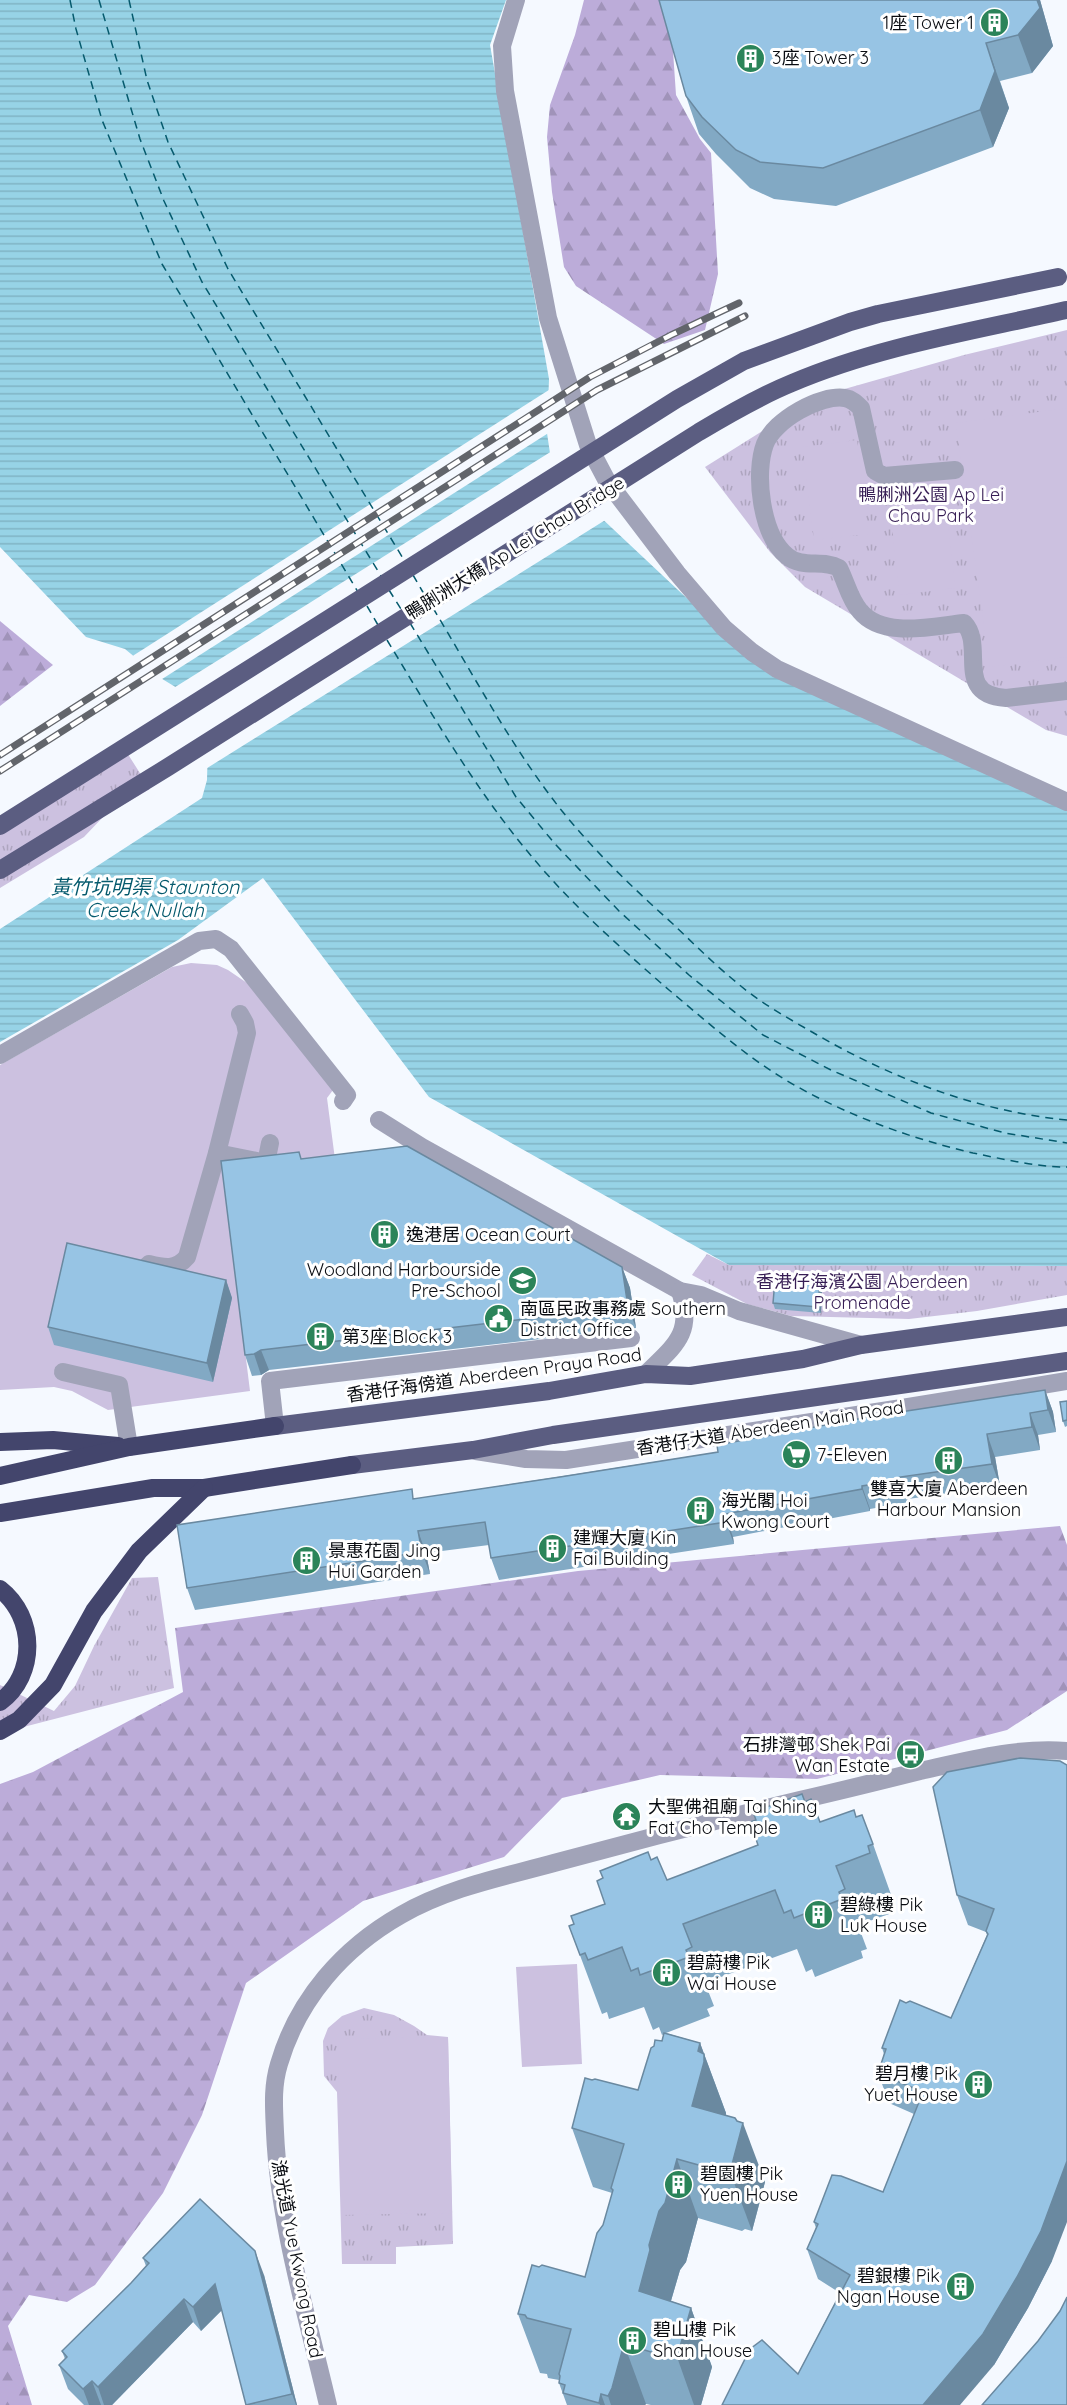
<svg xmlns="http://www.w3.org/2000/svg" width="1067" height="2405" viewBox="0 0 1067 2405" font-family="Quicksand,'Noto Sans TC',sans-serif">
<defs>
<pattern id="grass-tufts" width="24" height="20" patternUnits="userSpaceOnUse" patternTransform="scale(1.5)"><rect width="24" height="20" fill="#ccc1e0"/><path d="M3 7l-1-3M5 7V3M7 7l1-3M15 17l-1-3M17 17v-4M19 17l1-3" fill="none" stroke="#aea5bf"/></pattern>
<pattern id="forest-firs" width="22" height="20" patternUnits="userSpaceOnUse" patternTransform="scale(1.5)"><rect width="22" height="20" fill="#bcacd9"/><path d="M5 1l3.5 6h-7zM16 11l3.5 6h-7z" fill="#a093b9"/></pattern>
<pattern id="water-rules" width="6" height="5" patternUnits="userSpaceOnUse" patternTransform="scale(1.5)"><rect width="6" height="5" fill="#97d3e6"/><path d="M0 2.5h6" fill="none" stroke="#81b4c4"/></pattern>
</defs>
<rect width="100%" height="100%" fill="#f5f9ff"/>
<g fill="url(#grass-tufts)">
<polygon points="1067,330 1067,736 1046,730 805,587 770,552 705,467 791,413 834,392 964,355"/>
<polygon points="124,748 150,789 104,816 84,837 0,888 0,828"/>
<polygon points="707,1254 729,1265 1067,1266 1067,1295 977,1311 909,1319 791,1316 747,1304 692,1275"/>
<polygon points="158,1577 174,1688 8,1731 0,1737 0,1685 54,1711 75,1686 94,1646 132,1578"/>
<polygon points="364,2008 394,2015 414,2026 427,2035 448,2037 453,2244 396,2247 396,2264 342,2264 337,2092 324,2076 323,2041 328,2028 342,2016"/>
</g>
<g fill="url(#forest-firs)">
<polygon points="584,0 662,0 673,51 676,95 700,139 711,153 718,274 705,330 664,344 576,286 564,267 552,192 547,137 550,105 575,35"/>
<polygon points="0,621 53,665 0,706"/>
<polygon points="1060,1526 1067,1545 1067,1691 1007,1730 817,1779 660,1775 562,1798 504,1857 363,1901 246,1983 202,2115 163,2193 95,2285 67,2302 29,2295 8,2326 32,2405 0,2405 0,1784 33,1772 183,1692 175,1628 578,1571"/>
</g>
<g fill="#ccc1e0">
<polygon points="1067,408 1067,657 990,667 956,423"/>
<polygon points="857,440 868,534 814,540 803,447"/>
<polygon points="944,495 955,588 900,595 889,501"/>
<polygon points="191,963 217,965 228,970 250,985 333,1090 327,1098 336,1167 224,1182 250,1391 108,1410 72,1391 54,1387 0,1390 0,1065 172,967"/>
<polygon points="577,1964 582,2064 522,2067 516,1967"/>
<polygon points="448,2037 452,2213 342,2215 338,2039"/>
</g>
<polygon fill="url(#water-rules)" points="0,0 506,0 490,45 549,379 547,433 551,460 596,513 759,666 1067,810 1067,1266 729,1265 429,1097 263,878 178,940 0,1042 0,929 202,798 207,780 208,743 201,721 182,691 159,677 125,649 86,637 0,547"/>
<g fill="#f5f9ff">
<polygon points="552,388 550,432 159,681 131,657"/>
<polygon points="552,451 553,459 607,519 204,770 205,743 198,722 180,694 172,689"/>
</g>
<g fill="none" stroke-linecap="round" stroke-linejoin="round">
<g stroke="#055a6d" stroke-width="1.5" stroke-dasharray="8 6" stroke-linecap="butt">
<polyline points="70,0 76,29 102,120 162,264 358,592"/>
<polyline points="99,0 140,139 164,201 202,282 381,576"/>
<polyline points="129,0 147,80 168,142 228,269 404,560"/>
<polyline points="413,575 424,594"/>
<polyline points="389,590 401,609"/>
<polyline points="367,606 378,625"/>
<path d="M433,608C474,676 512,748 562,811C595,852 634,889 673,924C694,944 714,964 736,982C759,1002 786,1017 812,1032C891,1078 976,1111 1067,1120"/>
<polyline points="410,623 516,797 555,844 619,911 689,975 763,1035 831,1070 931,1113 1005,1133 1067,1143"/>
<path d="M387,640C432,714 476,791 533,858C573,906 622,949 669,990C706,1021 743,1054 784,1079C841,1113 908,1138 973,1153C1003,1159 1036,1167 1067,1167"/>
</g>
<g stroke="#a1a3b8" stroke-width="18">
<polyline points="516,0 502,46 505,91 548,318 588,445 607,481 677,573 724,628 752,652 777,669 1067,802"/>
<path d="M955,470L884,476L875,471L861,408C856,403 852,399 845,398C821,394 774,420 765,444C754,473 761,535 787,556C802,569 823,559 839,568C846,582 850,600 860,611C883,639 933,626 964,623C986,646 953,695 1006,698L1067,691"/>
<polyline points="0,1055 199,941 216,939 231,949 347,1095 343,1101"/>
<polyline points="379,1120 422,1147 680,1291 701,1295 739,1311 861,1345"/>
<polyline points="217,1153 266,1163 270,1143"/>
<path d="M149,1264C165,1268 176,1270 187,1257L217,1153L247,1033L245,1023L240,1014"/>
<polyline points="63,1372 119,1385 129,1447"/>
<path d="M646,1374C674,1346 694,1334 680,1291"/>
<polyline points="275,1426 270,1381 631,1338"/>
<polyline points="476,1451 526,1459 566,1460 902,1408 1067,1381"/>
<path d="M328,2405C307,2315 279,2224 275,2132C274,2108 272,2087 279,2064C298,1999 343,1948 401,1915C447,1888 503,1877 554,1863C635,1841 717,1820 800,1800C840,1791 880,1781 920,1771C969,1760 1017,1747 1067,1751"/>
</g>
<g stroke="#5b5d81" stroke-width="18">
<polyline points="275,1426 549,1391 646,1374 690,1376 803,1359 861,1345 1067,1317"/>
<polyline points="352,1465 473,1450 553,1435 1067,1361"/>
</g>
<g stroke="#43456c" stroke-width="18">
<polyline points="0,1442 53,1440 118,1446"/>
<polyline points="0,1476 129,1447 275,1426"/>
<polyline points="0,1513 153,1488 204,1488 352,1465"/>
<path d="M0,1589C36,1617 37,1675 0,1702"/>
<polyline points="0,1731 19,1720 53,1685 94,1611 139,1551 204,1488"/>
</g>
<defs>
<g id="rail">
<polyline points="0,755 590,377 671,335 739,303"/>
<polyline points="0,771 597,390 745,316"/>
</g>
</defs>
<use href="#rail" stroke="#62656b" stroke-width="7"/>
<use href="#rail" stroke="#fff" stroke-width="4.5" stroke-dasharray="14" stroke-linecap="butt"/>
<g stroke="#5b5d81" stroke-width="18">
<polyline points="0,826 677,399 744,361 850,322 878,314 1058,277"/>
<path d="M0,870L168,767L699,432C729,414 760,396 792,383C879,346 975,331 1066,310"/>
</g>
</g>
<g fill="#82a9c4">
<polygon points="659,0 1040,0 1053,46 1032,73 1000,81 1009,108 993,147 836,206 774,199 750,188 716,154 699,134 686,96"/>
<polygon points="302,1159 622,1267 630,1288 636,1328 269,1370 261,1375 252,1376 245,1355"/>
<polygon points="226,1280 232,1298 213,1382 54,1345 48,1327"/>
<polygon points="822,1289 821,1313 775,1309 773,1303"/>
<polygon points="1045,1390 1053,1412 1056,1432 1038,1435 1040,1450 995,1457 1000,1486 908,1499 909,1502 870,1509 870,1511 733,1537 734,1544 499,1580 491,1558 489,1545 426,1553 430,1574 195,1610 187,1588 415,1499 718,1452"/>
<polygon points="1067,1401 1067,1426 1065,1427 1063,1421"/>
<polygon points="1020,1758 1052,2261 1028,2308 994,2365 798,2374 840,2293 818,2279 807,2249 816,2228 814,2222 883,2192 914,2114 889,2103 878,2073 884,2054 882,2048 906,2003 951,2018 987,1935 986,1932 968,1925 957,1895"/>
<polygon points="805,1802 820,1822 856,1817 873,1844 894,1903 889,1905 892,1913 858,1925 867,1949 861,1951 863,1958 815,1977 812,1969 806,1972 797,1949 729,1974 705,1983 714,2006 707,2009 710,2016 666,2033 700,2043 726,2113 726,2115 765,2182 752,2231 745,2229 742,2231 698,2218 686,2262 680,2270 671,2301 691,2308 712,2367 701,2405 651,2405 646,2404 645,2405 567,2405 559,2383 559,2380 548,2378 547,2374 540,2373 518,2314 585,2277 603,2225 612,2193 593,2187 572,2128 592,2080 638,2090 662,2041 664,2034 662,2035 659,2027 653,2030 644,2007 609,2019 607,2012 602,2014 569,1926 574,1924 605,1904 651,1860 667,1880 758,1846"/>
<polygon points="143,2258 264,2275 297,2405 246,2405 222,2310 201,2331 193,2322 112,2405 84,2405 68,2389 59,2365 65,2359 62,2351 131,2283 146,2266"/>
</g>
<g fill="#6a89a0">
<polygon points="1037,0 1040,0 1053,46 1032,73 1018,35"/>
<polygon points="986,43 1009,108 993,147 980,110"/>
<polygon points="622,1267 630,1288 636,1328 628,1307"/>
<polygon points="226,1280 232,1298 213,1382 207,1363"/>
<polygon points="820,1282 822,1289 821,1313 818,1307"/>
<polygon points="261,1350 269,1370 261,1375 254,1354"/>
<polygon points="1045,1390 1053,1412 1056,1432 1048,1410"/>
<polygon points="1030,1413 1038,1435 1040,1450 1032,1427"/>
<polygon points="987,1434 995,1457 1000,1486 992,1464"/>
<polygon points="862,1486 870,1509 870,1511 862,1489"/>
<polygon points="725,1514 733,1537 734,1544 726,1522"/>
<polygon points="418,1531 426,1553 430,1574 422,1552"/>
<polygon points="700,2043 726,2113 725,2122 692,2106 698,2051"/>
<polygon points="743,2123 765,2182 752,2231 730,2172"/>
<polygon points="677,2159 698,2218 686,2262 680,2270 670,2304 639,2291 649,2245 659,2211"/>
<polygon points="1067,2161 1067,2222 1052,2261 1028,2308 994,2365 960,2405 923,2405"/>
<polygon points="255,2251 264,2275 297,2405 296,2405 292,2394"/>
<polygon points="215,2284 224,2308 201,2331 193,2307"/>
<polygon points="184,2299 193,2322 112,2405 104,2405 98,2387"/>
<polygon points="691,2308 712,2367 701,2405 694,2405 677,2357"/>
<polygon points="624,2344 646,2404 645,2405 611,2405 608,2396"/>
<polygon points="92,2381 101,2405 89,2405 83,2389"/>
<polygon points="601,2394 605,2405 600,2405 599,2403"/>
</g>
<g fill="#97c4e4" stroke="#6a89a0" stroke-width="1.5">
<polygon points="659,0 1037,0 1040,8 1018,35 986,43 995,71 980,110 823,168 760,162 736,150 702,117 686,96"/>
<polygon points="407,1146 622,1267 628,1307 261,1350 254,1354 245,1355 221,1161 299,1152 301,1159"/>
<polygon points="67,1243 226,1280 207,1363 48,1327"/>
<polygon points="775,1280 820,1282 818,1307 773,1303"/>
<polygon points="1045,1390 1048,1410 1030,1413 1032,1427 987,1434 992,1464 900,1477 901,1480 862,1486 862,1489 725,1514 726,1522 491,1558 485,1522 418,1531 422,1552 187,1588 177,1525 412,1489 413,1499 560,1477 718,1452 717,1445 874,1416"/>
<polygon points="1067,1401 1067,1420 1063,1421 1060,1402"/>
<polygon points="1020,1758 1060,1761 1067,1765 1067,2161 1041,2231 1017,2277 983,2334 923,2405 722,2405 750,2349 762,2340 798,2374 850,2275 807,2249 818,2224 814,2222 832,2175 841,2176 883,2192 923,2092 878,2073 886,2049 882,2048 900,2000 906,2003 910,2001 951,2018 988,1934 986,1931 994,1909 957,1895 933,1787 947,1772"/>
<polygon points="802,1794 805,1802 811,1799 820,1822 854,1810 856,1817 862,1815 873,1844 868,1846 870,1853 836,1866 845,1889 839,1892 842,1899 794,1918 791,1910 784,1913 775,1890 707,1915 683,1924 692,1947 686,1950 689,1957 640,1975 638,1968 631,1971 622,1947 588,1960 585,1953 580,1955 569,1926 574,1924 571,1916 605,1904 597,1881 603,1878 600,1871 648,1852 651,1860 657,1857 667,1880 696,1869 758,1845 750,1822 756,1820 753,1812"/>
<polygon points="664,2033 700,2043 698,2051 704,2054 704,2062 692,2106 735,2118 737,2121 743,2123 730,2172 723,2170 720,2171 677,2159 665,2203 659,2211 649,2245 650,2250 639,2291 691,2308 677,2357 671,2355 668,2357 624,2344 612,2388 608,2396 601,2394 599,2403 563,2393 565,2385 559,2383 560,2376 559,2374 571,2329 527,2318 525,2315 518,2314 532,2265 539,2267 542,2265 585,2277 597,2233 603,2225 613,2190 611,2188 624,2144 572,2128 585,2078 592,2080 595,2079 638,2090 651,2048 654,2046 655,2040 662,2041"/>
<polygon points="200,2199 255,2251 292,2394 246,2405 215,2284 193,2307 184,2299 98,2387 92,2381 83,2389 59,2365 67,2357 62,2351 131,2283 149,2263 143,2258"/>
<polygon points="1067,2297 1067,2405 982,2405 1038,2341 1060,2311"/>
</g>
<defs>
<symbol id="building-disc" viewBox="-11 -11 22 22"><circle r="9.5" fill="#2b8459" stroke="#fff"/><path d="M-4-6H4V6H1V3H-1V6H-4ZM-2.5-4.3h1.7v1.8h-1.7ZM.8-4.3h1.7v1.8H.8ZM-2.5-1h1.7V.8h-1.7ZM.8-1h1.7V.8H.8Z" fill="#fff"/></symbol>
<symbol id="school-disc" viewBox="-11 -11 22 22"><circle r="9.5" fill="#2b8459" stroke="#fff"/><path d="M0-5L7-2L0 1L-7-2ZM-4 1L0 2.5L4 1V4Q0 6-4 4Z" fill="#fff"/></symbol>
<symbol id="civic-disc" viewBox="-11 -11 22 22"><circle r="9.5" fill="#2b8459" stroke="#fff"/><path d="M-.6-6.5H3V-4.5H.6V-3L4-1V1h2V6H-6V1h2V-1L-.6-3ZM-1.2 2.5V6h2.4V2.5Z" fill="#fff"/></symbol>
<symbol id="supermarket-disc" viewBox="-11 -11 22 22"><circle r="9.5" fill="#2b8459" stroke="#fff"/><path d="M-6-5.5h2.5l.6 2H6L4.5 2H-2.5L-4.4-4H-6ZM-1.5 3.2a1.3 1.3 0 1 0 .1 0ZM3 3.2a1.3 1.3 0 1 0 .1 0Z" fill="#fff"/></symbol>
<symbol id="bus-disc" viewBox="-11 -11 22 22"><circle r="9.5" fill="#2b8459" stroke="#fff"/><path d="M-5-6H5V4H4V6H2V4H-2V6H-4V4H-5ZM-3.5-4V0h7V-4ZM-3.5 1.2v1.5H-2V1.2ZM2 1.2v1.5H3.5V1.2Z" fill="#fff"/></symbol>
<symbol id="temple-disc" viewBox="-11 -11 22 22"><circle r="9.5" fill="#2b8459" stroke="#fff"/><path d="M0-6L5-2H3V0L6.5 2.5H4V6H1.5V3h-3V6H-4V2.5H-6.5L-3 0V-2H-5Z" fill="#fff"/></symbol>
</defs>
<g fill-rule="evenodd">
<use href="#building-disc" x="978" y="6" width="33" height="33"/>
<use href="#building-disc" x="734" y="42" width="33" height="33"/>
<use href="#building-disc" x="368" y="1218" width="33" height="33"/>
<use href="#school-disc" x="506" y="1264" width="33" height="33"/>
<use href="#civic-disc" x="482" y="1302" width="33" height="33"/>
<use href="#building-disc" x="304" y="1320" width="33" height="33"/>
<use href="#supermarket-disc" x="780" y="1438" width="33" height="33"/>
<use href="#building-disc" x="932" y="1444" width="33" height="33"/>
<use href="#building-disc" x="684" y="1494" width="33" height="33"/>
<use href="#building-disc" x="536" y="1532" width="33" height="33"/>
<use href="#building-disc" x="290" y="1544" width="33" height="33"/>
<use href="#bus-disc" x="894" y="1738" width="33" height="33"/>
<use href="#temple-disc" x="610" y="1800" width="33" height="33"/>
<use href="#building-disc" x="802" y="1898" width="33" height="33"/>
<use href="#building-disc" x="650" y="1956" width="33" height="33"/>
<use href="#building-disc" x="962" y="2068" width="33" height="33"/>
<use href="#building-disc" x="662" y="2168" width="33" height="33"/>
<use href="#building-disc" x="944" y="2270" width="33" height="33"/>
<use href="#building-disc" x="616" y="2324" width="33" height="33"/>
</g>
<g text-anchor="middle" stroke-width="6" stroke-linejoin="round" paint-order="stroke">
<g font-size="18" fill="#090c11" stroke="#fff" text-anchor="start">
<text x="974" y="29" text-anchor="end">1座 Tower 1</text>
<text x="772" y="64">3座 Tower 3</text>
<text x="406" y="1241">逸港居 Ocean Court</text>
<text x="501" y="1276" text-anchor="end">Woodland Harbourside<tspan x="501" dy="21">Pre-School</tspan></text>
<text x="520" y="1315">南區民政事務處 Southern<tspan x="520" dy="21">District Office</tspan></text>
<text x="342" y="1343">第3座 Block 3</text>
<text x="817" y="1461">7-Eleven</text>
<text x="949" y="1495" text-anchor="middle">雙喜大廈 Aberdeen<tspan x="949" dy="21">Harbour Mansion</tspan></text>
<text x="721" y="1507">海光閣 Hoi<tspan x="721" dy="21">Kwong Court</tspan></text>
<text x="573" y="1544">建輝大廈 Kin<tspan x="573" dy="21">Fai Building</tspan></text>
<text x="328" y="1557">景惠花園 Jing<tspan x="328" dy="21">Hui Garden</tspan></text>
<text x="890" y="1751" text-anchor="end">石排灣邨 Shek Pai<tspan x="890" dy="21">Wan Estate</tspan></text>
<text x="648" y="1813">大聖佛祖廟 Tai Shing<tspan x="648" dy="21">Fat Cho Temple</tspan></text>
<text x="840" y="1911">碧綠樓 Pik<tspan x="840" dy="21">Luk House</tspan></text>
<text x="687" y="1969">碧蔚樓 Pik<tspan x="687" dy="21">Wai House</tspan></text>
<text x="958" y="2080" text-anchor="end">碧月樓 Pik<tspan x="958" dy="21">Yuet House</tspan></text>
<text x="700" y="2180">碧園樓 Pik<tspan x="700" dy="21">Yuen House</tspan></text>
<text x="940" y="2282" text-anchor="end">碧銀樓 Pik<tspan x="940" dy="21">Ngan House</tspan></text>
<text x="653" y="2336">碧山樓 Pik<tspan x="653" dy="21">Shan House</tspan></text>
</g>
<g font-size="18" fill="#371e55" stroke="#fff">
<text x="931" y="501">鴨脷洲公園 Ap Lei<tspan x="931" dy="21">Chau Park</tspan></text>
<text x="862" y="1288">香港仔海濱公園 Aberdeen<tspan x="862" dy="21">Promenade</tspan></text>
</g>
<g font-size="18" fill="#090c11" stroke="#fff">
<text transform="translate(515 548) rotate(-32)" y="6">鴨脷洲大橋 Ap Lei Chau Bridge</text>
<text transform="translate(494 1375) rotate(-8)" y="6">香港仔海傍道 Aberdeen Praya Road</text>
<text transform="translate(770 1428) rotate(-9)" y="6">香港仔大道 Aberdeen Main Road</text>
<text transform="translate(297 2259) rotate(79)" y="6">漁光道 Yue Kwong Road</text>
</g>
<g font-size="20" font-style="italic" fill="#055a6d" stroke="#fff">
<text x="145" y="894">黃竹坑明渠 Staunton<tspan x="145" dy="23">Creek Nullah</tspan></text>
</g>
</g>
</svg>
